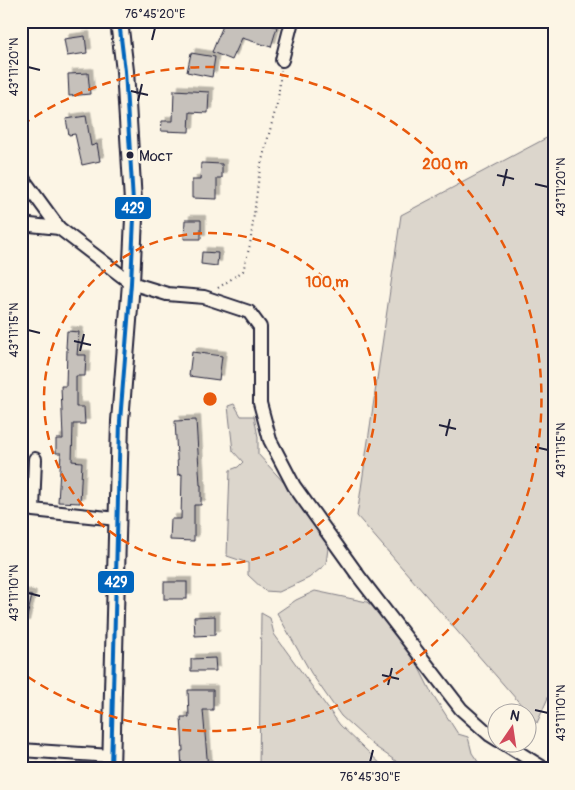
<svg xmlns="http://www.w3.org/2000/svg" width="575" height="790" viewBox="0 0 575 790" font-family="Pangolin,sans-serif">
<defs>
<filter id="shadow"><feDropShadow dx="4.5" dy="-4.5" stdDeviation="0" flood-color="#0004"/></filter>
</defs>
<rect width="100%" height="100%" fill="#fcf5e5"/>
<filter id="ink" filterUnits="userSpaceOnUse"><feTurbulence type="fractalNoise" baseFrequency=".02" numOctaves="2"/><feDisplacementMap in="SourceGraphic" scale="10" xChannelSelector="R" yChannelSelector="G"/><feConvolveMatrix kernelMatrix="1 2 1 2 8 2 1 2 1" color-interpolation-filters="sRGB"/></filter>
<g filter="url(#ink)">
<g fill="#dcd6cc" stroke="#7f7c84">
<polygon points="554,134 554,684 537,723 357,516 401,215"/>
<polygon points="234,404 241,416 254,416 258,437 258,454 322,525 328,548 326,564 309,578 279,592 265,591 248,575 248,563 227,556 230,470 238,467 243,462 233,451 228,406"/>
<polygon points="315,591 367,602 379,612 417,664 430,690 458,734 468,737 472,753 483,769 407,769 373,745 341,716 311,673 277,613 296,600"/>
<polygon points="261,613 270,618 274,634 340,725 386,769 259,769"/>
</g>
<g fill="#c6c1bb" stroke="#22223b" filter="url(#shadow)">
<polygon points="225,21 256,21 277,27 271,47 242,38 232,60 212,52"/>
<polygon points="85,36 87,53 67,56 64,39"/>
<polygon points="191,53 215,57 212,77 187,72"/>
<polygon points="88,73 90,94 69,96 68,74"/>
<polygon points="174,90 209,92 208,113 190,112 189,132 161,131 162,121 173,121"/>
<polygon points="86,116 91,146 97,144 100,161 82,165 75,134 69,135 66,119"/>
<polygon points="201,163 222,164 222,178 217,178 217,199 192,198 192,180 200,180"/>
<polygon points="185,220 201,220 201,239 184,239"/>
<polygon points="202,252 218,253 217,266 201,264"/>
<polygon points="67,331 79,332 77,355 86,355 85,376 76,376 76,407 84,407 85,424 73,424 72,461 82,462 80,503 58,502 61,453 56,453 56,439 63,439 61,386 66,386 67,348 66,348"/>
<polygon points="192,352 222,356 219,380 189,376"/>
<polygon points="196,420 200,485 201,485 201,505 194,505 194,541 170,540 171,519 181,519 182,474 178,475 175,421"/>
<rect x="164" y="582" width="23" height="17"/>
<polygon points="21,593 32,596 25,625 21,625"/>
<polygon points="215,616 215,635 195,636 194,617"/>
<polygon points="215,658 216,671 191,671 191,659"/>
<polygon points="188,690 213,690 213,710 203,710 208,769 182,769 181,751 183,751 181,717 189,717"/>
</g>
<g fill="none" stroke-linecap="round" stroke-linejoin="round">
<defs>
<g id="minor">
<polyline points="282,60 292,21"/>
<polyline points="21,176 59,228 131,283 167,294 204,297 249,312 260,327 260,403 270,440 294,486 360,578 461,709 490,735 498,740"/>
<polyline points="21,224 59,228"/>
<polyline points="35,459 33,510 117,519"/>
<polyline points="502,742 545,769"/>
<polyline points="21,750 111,756"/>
</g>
<polyline id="major" points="111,769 120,421 131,283 134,218 125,71 119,21"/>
</defs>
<use href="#minor" stroke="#22223b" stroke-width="16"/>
<use href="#major" stroke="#22223b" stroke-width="20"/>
<polyline stroke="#22223b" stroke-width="2" stroke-dasharray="1 4" stroke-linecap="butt" points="218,288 243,271 250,245 260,168 278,100 281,70"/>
<use href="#minor" stroke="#fcf5e5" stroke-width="12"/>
<use href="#major" stroke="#fcf5e5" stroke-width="16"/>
<defs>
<polyline id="bus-1" points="111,769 120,421 131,283 134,218 125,71 119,21"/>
</defs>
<use href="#bus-1" stroke="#fcf5e5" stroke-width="8"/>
<use href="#bus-1" stroke="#0065bd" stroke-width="4"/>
</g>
</g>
<path fill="none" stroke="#22223b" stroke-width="2" d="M152,40L155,28M28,67L40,70M131,91L148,95M138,101L142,84M497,175L514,179M535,184L548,187M503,186L507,169M28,330L40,333M74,341L91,345M80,351L84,334M439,425L456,429M446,436L450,419M535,447L548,450M28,593L40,596M382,675L399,679M388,685L392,668M535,710L548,713M370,762L373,750"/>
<g fill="none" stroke="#e8590c" stroke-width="2.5" stroke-dasharray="9 6">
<circle cx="210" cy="399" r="166"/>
<path d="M22 125A332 332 0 1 1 22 673"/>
</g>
<circle fill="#22223b" stroke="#fcf5e5" stroke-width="2" cx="130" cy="155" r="4.5"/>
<g text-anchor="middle" stroke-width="5" stroke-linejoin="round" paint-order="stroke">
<g font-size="15" fill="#22223b" stroke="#fcf5e5" text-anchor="start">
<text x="139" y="161">Мост</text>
</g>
</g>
<circle cx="210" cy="399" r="8" fill="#e8590c" stroke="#fcf5e5" stroke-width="2.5"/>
<g font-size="15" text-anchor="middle" font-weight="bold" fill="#e8590c" stroke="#fcf5e5" stroke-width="5" stroke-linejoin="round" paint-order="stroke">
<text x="445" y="169">200 m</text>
<text x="327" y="287">100 m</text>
</g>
<g stroke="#fcf5e5" stroke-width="2">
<rect x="114" y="196" width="38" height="24" rx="5" fill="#0065bd"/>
<rect x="97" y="570" width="38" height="24" rx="5" fill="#0065bd"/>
</g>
<g font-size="14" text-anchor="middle" font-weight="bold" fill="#fff">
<text x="133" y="213">429</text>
<text x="116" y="587">429</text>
</g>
<rect width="575" height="790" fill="none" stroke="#fcf5e5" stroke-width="55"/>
<g transform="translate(512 728) rotate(13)"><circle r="24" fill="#fcf5e5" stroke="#a5a1a1"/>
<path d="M0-4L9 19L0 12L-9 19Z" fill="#d1495b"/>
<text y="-8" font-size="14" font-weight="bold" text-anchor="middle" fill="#22223b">N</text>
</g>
<rect x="28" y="28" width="520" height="734" fill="none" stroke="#22223b" stroke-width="2"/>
<g font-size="12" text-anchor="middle" fill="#22223b">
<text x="155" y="18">76°45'20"E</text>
<text transform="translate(14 67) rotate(-90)" y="4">43°11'20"N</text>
<text transform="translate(561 187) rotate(-90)" y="4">43°11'20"N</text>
<text transform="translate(14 330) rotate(-90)" y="4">43°11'15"N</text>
<text transform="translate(561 450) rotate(-90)" y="4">43°11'15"N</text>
<text transform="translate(14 593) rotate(-90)" y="4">43°11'10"N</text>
<text transform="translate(561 713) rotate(-90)" y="4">43°11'10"N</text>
<text x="370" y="781">76°45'30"E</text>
</g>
</svg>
